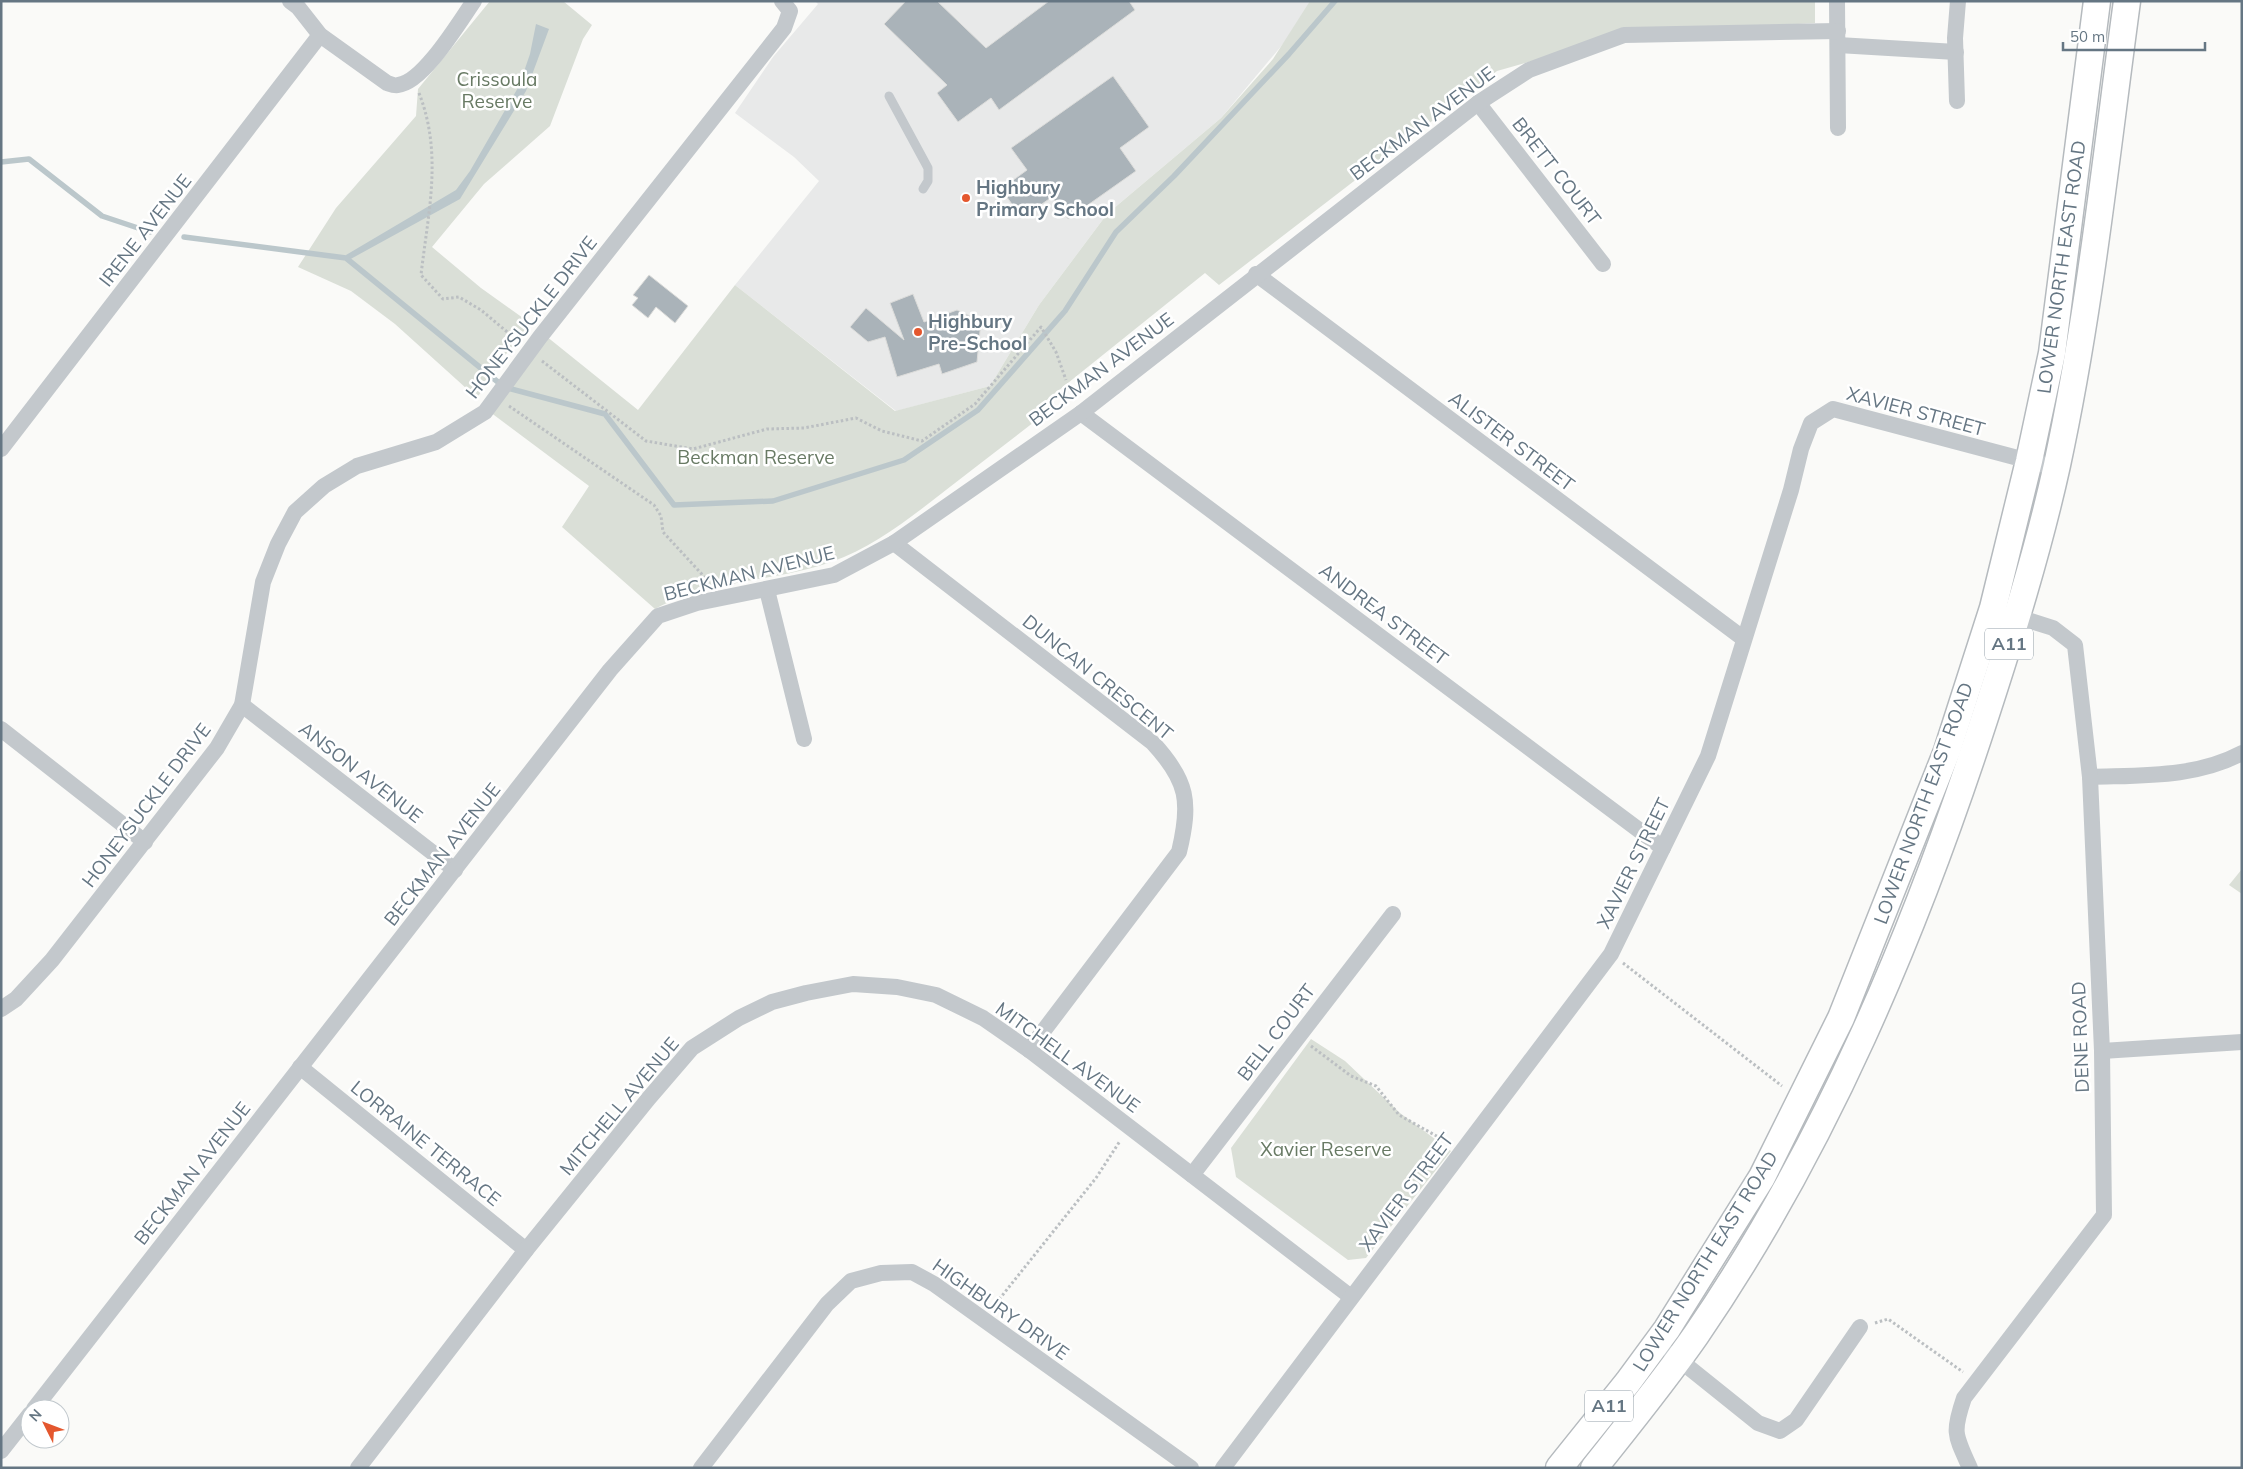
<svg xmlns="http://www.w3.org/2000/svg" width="2243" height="1469" viewBox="0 0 2243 1469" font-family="Mulish,sans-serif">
<rect width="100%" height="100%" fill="#fafaf8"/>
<polygon fill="#e8e9e9" points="815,1 1319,1 1221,118 1107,214 1039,305 990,386 896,411 735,285 819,181 794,157 735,113 773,57 818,4"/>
<g fill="#dadfd7">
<polygon points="490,1 563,1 592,25 583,39 550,126 484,184 432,247 481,288 530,323 503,358 477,398 395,324 351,291 298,267 336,208 416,116 418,89"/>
<path d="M1310,1H1815V23L1624,35L1497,71L1219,285L1205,273L1043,403V415C1011,440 978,465 946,490C910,518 874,547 831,562C774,582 708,580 655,609L562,527L589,486L490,412L546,336L638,410L735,285L895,411L990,386L1039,305L1107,214L1221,118L1273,59Z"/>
<polygon points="2242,869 2242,894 2229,885"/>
<polygon points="1311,1039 1345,1061 1400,1113 1451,1151 1366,1258 1348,1260 1236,1177 1231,1148"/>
</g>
<polygon fill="#bbc7cb" points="536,24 549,29 526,91 460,199 347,261 346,255 456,190 470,171 519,86 530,54"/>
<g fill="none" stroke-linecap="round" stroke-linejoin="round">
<g stroke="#bbc7cb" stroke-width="5.5">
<polyline points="1,162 29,159 102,216 150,232"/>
<polyline points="184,237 346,258 504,387 605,414 674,505 773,501 904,460 978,410 1065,311 1116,232 1174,176 1289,54 1335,1"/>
</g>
</g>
<g fill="#aab3b9" stroke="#dcdcda">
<polygon points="906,1 937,1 986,48 1049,1 1129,1 1135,10 999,110 991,98 958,122 937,93 947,85 884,24"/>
<polygon points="1113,76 1149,127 1120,148 1136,171 1068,219 1052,197 1022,218 1001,189 1027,170 1011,148"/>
<polygon points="649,275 688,306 675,323 656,307 648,318 632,305 638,298 633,295"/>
<polygon points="913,294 924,322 957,310 981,321 977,362 942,374 939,364 897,377 885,337 868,342 850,327 866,308 904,340 890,303"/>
</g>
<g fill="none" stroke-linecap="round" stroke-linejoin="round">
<defs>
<g id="primary">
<polyline points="1559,1468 1628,1382 1667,1329 1762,1177 1841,1018 1947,751 1993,608 2029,461 2052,353 2097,1"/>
<path d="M1594,1468C1629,1424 1664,1381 1696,1335C1825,1147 1915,933 1985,717C2012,634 2038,551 2057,465C2090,312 2106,156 2127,1"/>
</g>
</defs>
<use href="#primary" stroke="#b5babe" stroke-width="29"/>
<g stroke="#bbbfc2" stroke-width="3" stroke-dasharray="2.5 2.5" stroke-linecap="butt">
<path d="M419,93C443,154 428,213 421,275L443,299L459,297L481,310L518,341"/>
<polyline points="542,361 646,441 693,449 767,429 804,428 856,418 882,431 922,441 975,404 1041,327 1056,352 1066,380"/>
<polyline points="509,406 654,505 661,516 663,532 710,583"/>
<polyline points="1623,963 1782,1086"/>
<polyline points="1311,1046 1351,1076 1376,1086 1399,1115 1449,1143"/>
<polyline points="993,1307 1096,1178 1120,1141"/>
<polyline points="1875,1323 1888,1319 1963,1372"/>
</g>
<polyline stroke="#c3c8cc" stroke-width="9" points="889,96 928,168 928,181 923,189"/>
<g stroke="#c3c8cc" stroke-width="16">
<path d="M290,1L298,7L320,35L387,83C390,84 395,86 398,85C423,83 460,21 474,1"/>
<polyline points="1837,1 1838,128"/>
<polyline points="1838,45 1956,52"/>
<polyline points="1957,101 1955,38 1958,1"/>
<polyline points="1478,103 1603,264"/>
<polyline points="1256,274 1744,639"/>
<polyline points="1081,413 1663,848"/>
<polyline points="1,449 320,35"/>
<path d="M894,543L1153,743C1188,781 1191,802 1179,852L1029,1050"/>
<polyline points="767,590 804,739"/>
<polyline points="242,705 455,870"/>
<polyline points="1,729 145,842"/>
<path d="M2090,777C2142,775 2195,778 2242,753"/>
<polyline points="1,1009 16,999 52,960 217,748 242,705 263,582 278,544 295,512 324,486 357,466 436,442 485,412 540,337 784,28 790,11 782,1"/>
<polyline points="2102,1051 2242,1042"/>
<polyline points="300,1067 526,1250"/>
<polyline points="1192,1175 1393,914"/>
<polyline points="1672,1354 1758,1423 1780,1431 1796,1420 1860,1327"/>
<polyline points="34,1409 610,670 658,616 697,603 834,575 894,543 1081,413 1478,103 1529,70 1624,35 1838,31"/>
<polyline points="1,1451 30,1414"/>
<polyline points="358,1468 526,1250 649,1098 692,1048 739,1018 772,1002 806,993 853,984 897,987 936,995 983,1018 1029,1050 1351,1297"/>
<polyline points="701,1468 827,1304 851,1281 881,1273 912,1272 934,1284 1191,1468"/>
<polyline points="1223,1468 1611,954 1708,756 1791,490 1801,449 1811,423 1833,409 2056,468"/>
<path d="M1970,1468C1955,1435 1952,1433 1964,1398L2104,1215L2102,1051L2090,777L2075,645L2053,628L2009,614"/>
</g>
<use href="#primary" stroke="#fff" stroke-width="26"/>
</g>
<g fill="#e4572e" stroke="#fff" stroke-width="2">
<circle cx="966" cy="198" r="5"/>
<circle cx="918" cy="332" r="5"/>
</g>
<g text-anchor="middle" stroke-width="5" stroke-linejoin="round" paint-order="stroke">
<g fill="#fff" stroke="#939fa8" stroke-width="1">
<rect x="1985" y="628.5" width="48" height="31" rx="4"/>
<rect x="1585" y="1390.5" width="48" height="31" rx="4"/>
</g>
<g font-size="18" font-weight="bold" fill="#657683">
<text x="2009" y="650">A11</text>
<text x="1609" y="1412">A11</text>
</g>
<g font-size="19" fill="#687a64" stroke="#fff">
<text x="497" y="86">Crissoula<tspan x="497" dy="22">Reserve</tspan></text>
<text x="756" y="464">Beckman Reserve</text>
<text x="1326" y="1156">Xavier Reserve</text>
</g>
<g font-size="19" fill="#657683" stroke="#fff">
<text transform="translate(1422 123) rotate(-37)" y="7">BECKMAN AVENUE</text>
<text transform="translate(1557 171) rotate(52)" y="7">BRETT COURT</text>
<text transform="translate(145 230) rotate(-52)" y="7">IRENE AVENUE</text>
<text transform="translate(2061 267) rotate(-82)" y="7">LOWER NORTH EAST ROAD</text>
<text transform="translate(531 317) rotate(-52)" y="7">HONEYSUCKLE DRIVE</text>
<text transform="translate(1101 369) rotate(-37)" y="7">BECKMAN AVENUE</text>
<text transform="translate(1916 411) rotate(15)" y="7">XAVIER STREET</text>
<text transform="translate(1512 441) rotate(37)" y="7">ALISTER STREET</text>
<text transform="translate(749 573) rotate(-14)" y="7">BECKMAN AVENUE</text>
<text transform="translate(1384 614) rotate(37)" y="7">ANDREA STREET</text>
<text transform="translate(1098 677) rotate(39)" y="7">DUNCAN CRESCENT</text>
<text transform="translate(361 772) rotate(38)" y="7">ANSON AVENUE</text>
<text transform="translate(1923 803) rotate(-70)" y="7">LOWER NORTH EAST ROAD</text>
<text transform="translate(146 805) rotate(-53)" y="7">HONEYSUCKLE DRIVE</text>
<text transform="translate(442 854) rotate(-52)" y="7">BECKMAN AVENUE</text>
<text transform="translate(1633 863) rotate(-64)" y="7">XAVIER STREET</text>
<text transform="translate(1276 1032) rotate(-53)" y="7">BELL COURT</text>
<text transform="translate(2080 1037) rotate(-92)" y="7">DENE ROAD</text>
<text transform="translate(1068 1057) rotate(36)" y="7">MITCHELL AVENUE</text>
<text transform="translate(619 1106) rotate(-50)" y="7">MITCHELL AVENUE</text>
<text transform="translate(426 1143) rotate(39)" y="7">LORRAINE TERRACE</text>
<text transform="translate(192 1173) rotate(-52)" y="7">BECKMAN AVENUE</text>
<text transform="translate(1406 1192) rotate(-53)" y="7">XAVIER STREET</text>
<text transform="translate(1705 1261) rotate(-58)" y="7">LOWER NORTH EAST ROAD</text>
<text transform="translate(1001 1309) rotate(35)" y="7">HIGHBURY DRIVE</text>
</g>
<g font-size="19" font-weight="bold" fill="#657683" stroke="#fff" text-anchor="start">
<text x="976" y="194">Highbury<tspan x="976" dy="22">Primary School</tspan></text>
<text x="928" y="328">Highbury<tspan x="928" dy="22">Pre-School</tspan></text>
</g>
</g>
<rect width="2243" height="1469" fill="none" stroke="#657683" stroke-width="5"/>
<g transform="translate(45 1424) rotate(312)"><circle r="24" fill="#ffffff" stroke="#c1c8cd"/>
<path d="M0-4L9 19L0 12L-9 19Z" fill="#e4572e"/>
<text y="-8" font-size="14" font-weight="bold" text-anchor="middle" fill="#657683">N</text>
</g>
<path d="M2063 42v8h142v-8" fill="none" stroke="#657683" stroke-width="2.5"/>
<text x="2070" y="42" font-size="15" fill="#657683" stroke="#ffffff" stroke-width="4" paint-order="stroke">50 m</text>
</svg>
